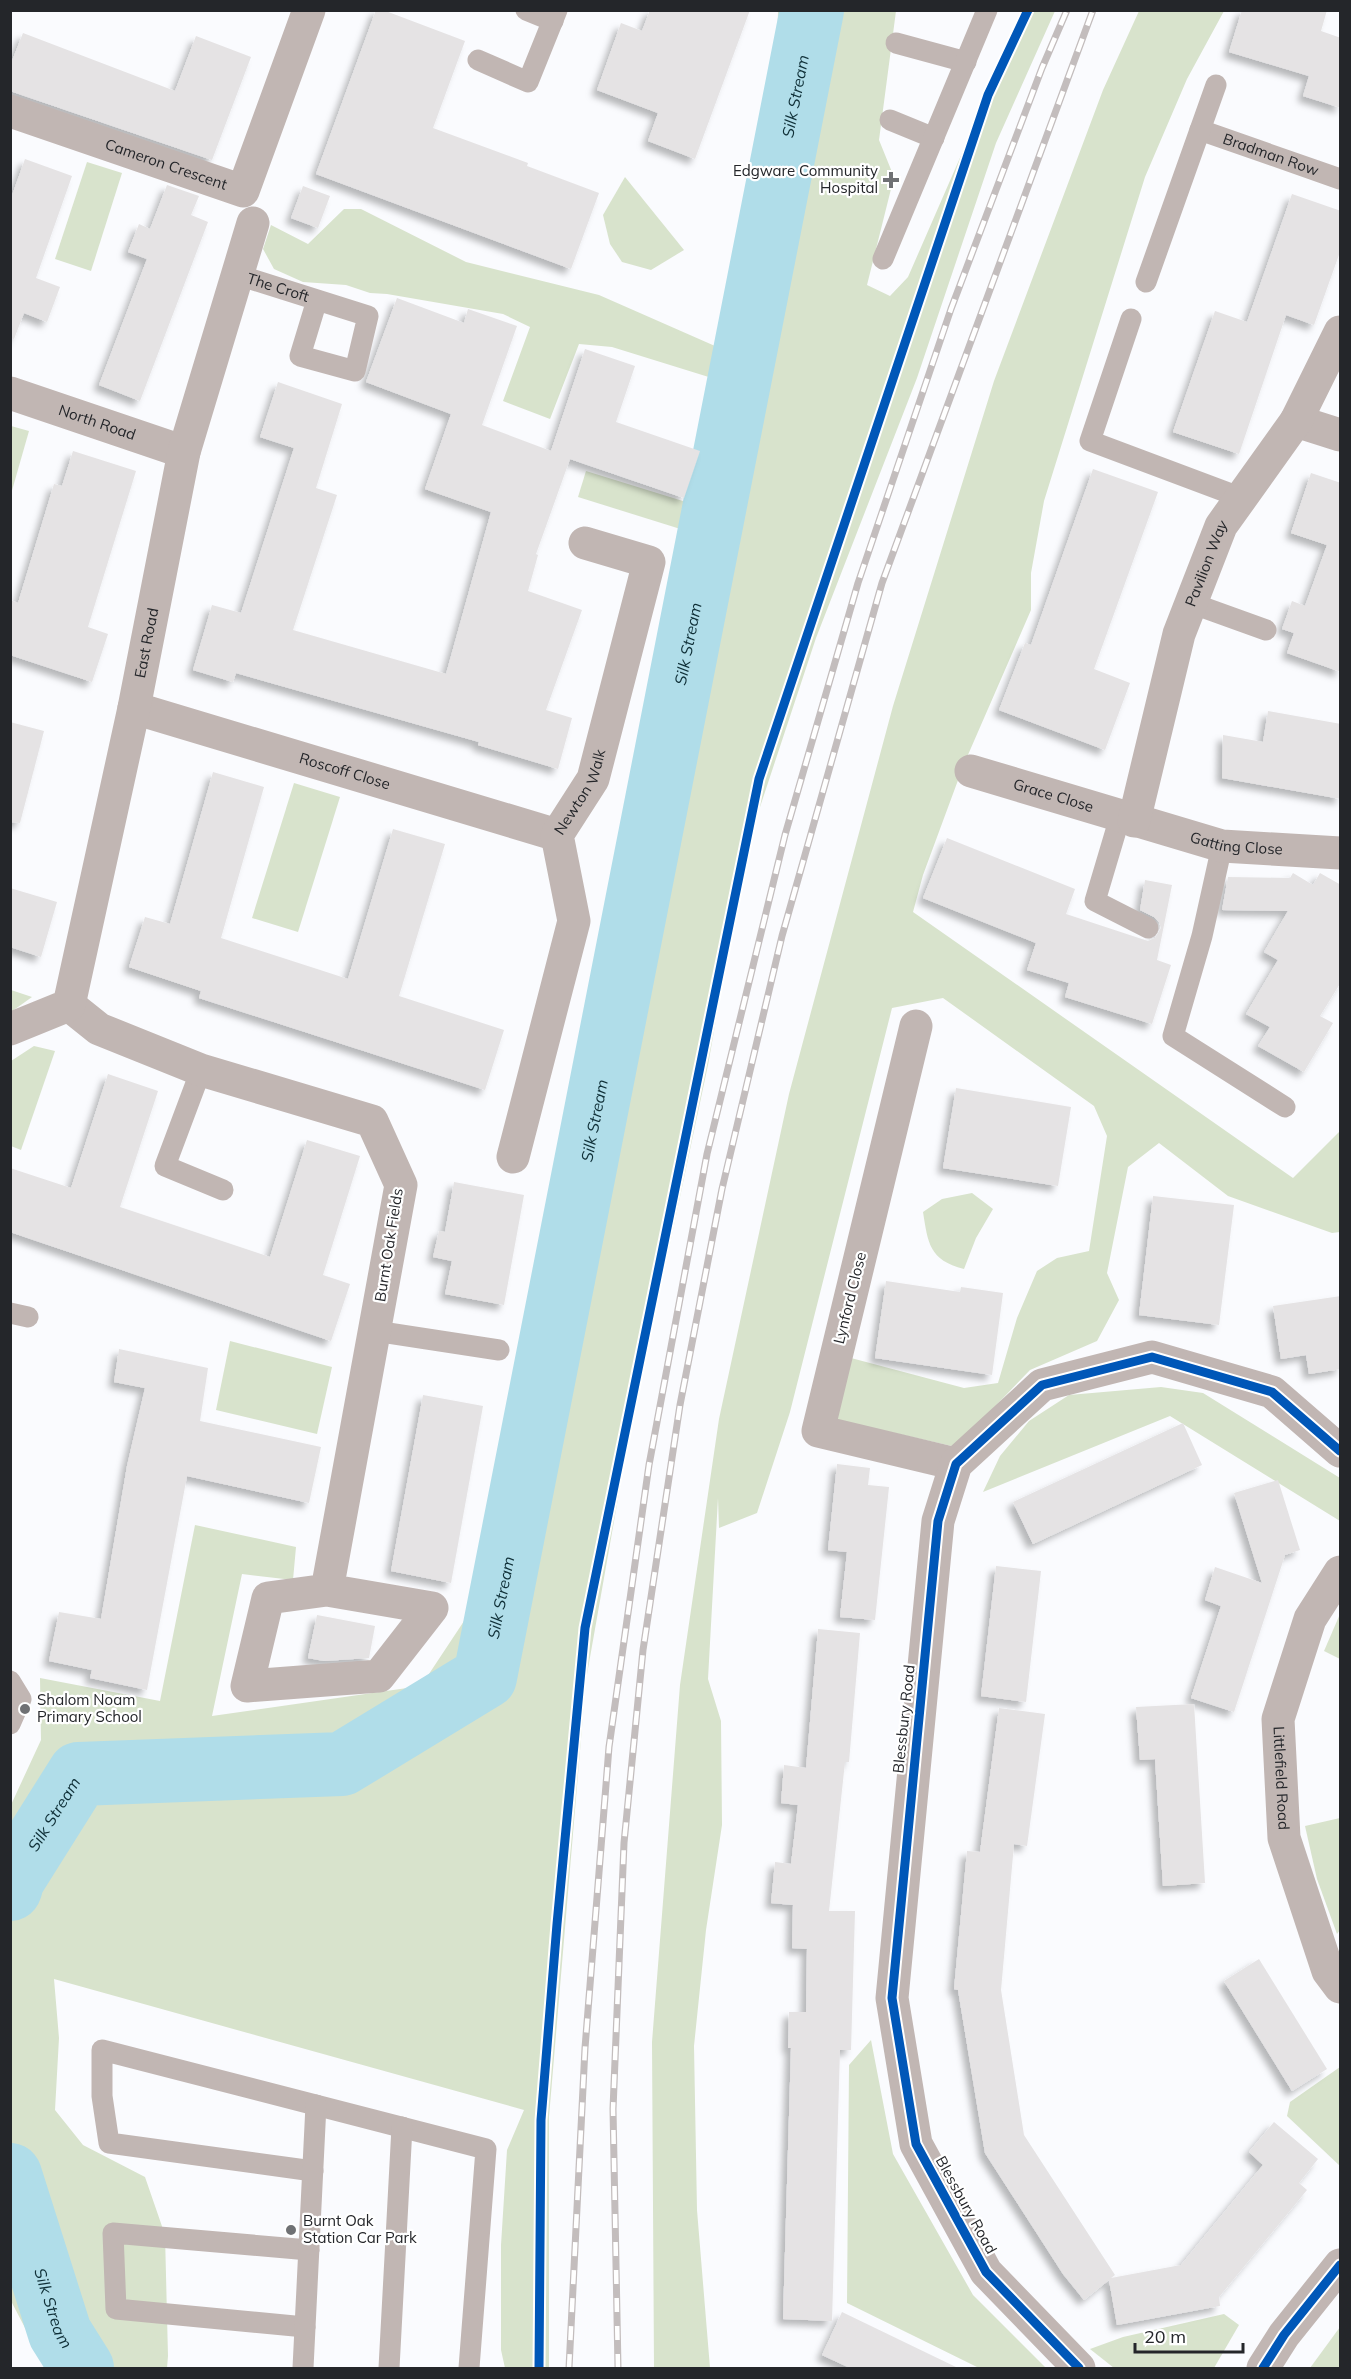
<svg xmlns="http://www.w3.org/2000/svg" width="1351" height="2379" viewBox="0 0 1351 2379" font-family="Mulish,sans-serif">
<defs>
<filter id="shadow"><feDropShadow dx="-5.5" dy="5.5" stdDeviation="3" flood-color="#0004"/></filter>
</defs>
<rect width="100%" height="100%" fill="#fafbfe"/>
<g fill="#d8e3cc">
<polygon points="778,11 896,11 879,140 894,177 867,285 890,296 908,277 1024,11 1055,11 996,143 917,378 816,638 760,807 758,783 708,1065 628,1442 586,1680 549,2117 549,2368 505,2368 501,2350 501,2245 507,2150 524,2110 54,1979 59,2038 55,2110 83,2145 145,2177 165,2235 168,2356 167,2368 46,2368 11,2301 10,1807 41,1740 40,1678 160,1701 195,1525 296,1547 293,1580 242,1574 212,1716 421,1686 468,1615 571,1128 650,740 702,516 728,383 612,347 579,344 550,419 503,401 530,327 503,314 387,294 370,293 346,285 303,282 274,269 263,249 271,225 308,244 344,209 361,209 466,262 599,295 715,346 734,352 748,285 751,228 777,52"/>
<polygon points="1139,11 1224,11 1187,79 1145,177 1044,501 1031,573 1031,610 964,764 923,875 913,912 1293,1178 1340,1131 1340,1232 1332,1233 1228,1196 1159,1143 1128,1167 1107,1273 1119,1300 1097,1341 1030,1370 956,1447 833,1419 851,1358 964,1388 998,1383 1017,1318 1037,1271 1057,1258 1089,1251 1107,1136 1094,1106 943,998 892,1008 790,1412 757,1513 719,1528 718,1498 708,1679 721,1721 722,1825 706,1930 694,2046 697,2210 710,2368 654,2368 652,2042 680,1685 719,1419 789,1094 893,706 994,381 1103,90"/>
<polygon points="87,162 122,173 91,271 55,259"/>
<polygon points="625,177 684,250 651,270 622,262 610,244 603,215"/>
<polygon points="11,426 29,431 11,494 10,426"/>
<polygon points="586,471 699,506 690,532 578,497"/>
<polygon points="294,783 340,797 298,932 252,918"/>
<polygon points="11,990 32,997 11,1012"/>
<polygon points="34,1046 55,1051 21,1150 11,1146 11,1061"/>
<path d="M972,1193L993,1209L976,1238L964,1269C929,1260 928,1243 923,1212L942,1199Z"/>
<polygon points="230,1341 332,1367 317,1434 216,1410"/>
<polygon points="1161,1387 1203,1393 1340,1478 1340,1521 1170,1416 983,1492 1000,1456 1029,1421 1069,1395"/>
<polygon points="1340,1614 1340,1659 1324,1651"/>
<polygon points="1340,1818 1340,1930 1337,1934 1317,1879 1305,1826"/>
<polygon points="871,2040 893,2154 973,2295 1046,2368 979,2368 847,2303 849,2065"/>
<polygon points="1340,2067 1340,2166 1287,2116 1290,2102"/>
<polygon points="1224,2314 1239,2325 1214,2368 1114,2368 1090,2349 1123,2337"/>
<polygon points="1340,2327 1340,2368 1310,2368"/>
</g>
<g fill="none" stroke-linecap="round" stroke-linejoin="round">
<g stroke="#b0dde9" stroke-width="64">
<path id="s1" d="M10,1889L13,1879L79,1774L342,1764L485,1677L812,10"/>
<path id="s2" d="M10,2175L60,2333L82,2368"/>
</g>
</g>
<g fill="#e5e3e4" filter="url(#shadow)">
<polygon points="376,10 383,10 465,41 433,128 528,163 527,166 599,193 571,269 316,174"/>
<polygon points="650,10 750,10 695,159 648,141 658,113 597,90 621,23 642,31"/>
<polygon points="1242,10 1327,10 1321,31 1341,38 1341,108 1303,96 1309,76 1229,52"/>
<polygon points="23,33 175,91 196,36 251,57 212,160 10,91 10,66"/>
<polygon points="25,159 72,176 36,278 60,287 47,322 24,313 14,339 10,338 10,201"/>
<polygon points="167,185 199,196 191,215 208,222 140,401 99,385 147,259 128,252 139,224 150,229"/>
<polygon points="303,186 330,196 318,228 291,218"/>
<polygon points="1292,194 1341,211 1341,249 1314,325 1286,315 1239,454 1173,432 1215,311 1247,322"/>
<polygon points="397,298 464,323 468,309 517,326 482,425 551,451 585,349 635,366 616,422 700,451 684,498 570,459 536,554 538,555 528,591 582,610 546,710 572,718 558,769 478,745 479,742 236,673 233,682 193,670 212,605 241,613 294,448 260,437 278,382 342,404 316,488 337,495 293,630 446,674 491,512 425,489 451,414 366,382"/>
<polygon points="73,451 136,471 88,627 108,634 92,682 10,655 10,600 18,603 54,484 62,486"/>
<polygon points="1093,469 1158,492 1094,669 1130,683 1105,750 999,710 1025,643 1031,645"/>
<polygon points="1311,473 1341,483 1341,672 1287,653 1294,633 1282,629 1292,601 1305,606 1327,545 1291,533"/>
<polygon points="1268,711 1341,724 1341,799 1222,778 1223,735 1263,742"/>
<polygon points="10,722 44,731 20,823 10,822"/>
<polygon points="213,772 264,787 221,938 348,979 393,829 445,844 399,996 504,1030 485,1090 199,998 201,991 129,967 145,917 170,924"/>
<polygon points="947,838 1075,889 1066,914 1148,941 1155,938 1161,928 1159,922 1154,917 1140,910 1145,880 1172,885 1157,960 1171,965 1152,1024 1065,997 1069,983 1027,970 1036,943 923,898"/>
<polygon points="1293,873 1313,885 1320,873 1341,885 1341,982 1320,1016 1333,1023 1304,1072 1258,1046 1270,1027 1246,1014 1278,960 1264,952 1288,911 1222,910 1228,877 1290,878"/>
<polygon points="10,888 57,902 41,957 10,947"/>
<polygon points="108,1074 158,1091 120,1207 270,1257 307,1140 360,1156 323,1275 350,1284 331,1341 10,1232 10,1168 71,1188"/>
<polygon points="956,1088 1071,1107 1058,1186 943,1168"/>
<polygon points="454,1182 524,1195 504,1305 445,1294 452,1261 433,1257 439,1231 445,1232"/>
<polygon points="1153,1196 1234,1205 1219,1325 1139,1315"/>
<polygon points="886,1281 960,1292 961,1287 1003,1293 992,1375 875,1358"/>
<polygon points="1341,1296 1341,1369 1309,1374 1306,1355 1281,1359 1273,1306"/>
<polygon points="119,1349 208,1368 200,1421 321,1447 309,1503 187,1476 147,1690 90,1678 92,1670 49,1661 59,1612 101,1619 127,1466 145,1388 114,1382"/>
<polygon points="423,1395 483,1406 451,1583 391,1571"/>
<polygon points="1183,1423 1202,1465 1033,1544 1013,1502"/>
<polygon points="837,1464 870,1468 868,1485 889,1487 875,1620 840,1617 847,1552 828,1550"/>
<polygon points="1278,1480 1300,1550 1285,1555 1234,1712 1191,1698 1221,1606 1205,1600 1215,1567 1262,1583 1234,1493"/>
<polygon points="996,1566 1041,1571 1026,1702 981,1696"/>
<polygon points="317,1615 375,1626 369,1658 324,1661 308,1658"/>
<polygon points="818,1629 860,1633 849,1762 845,1762 829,1911 855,1911 851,2050 840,2050 832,2321 783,2319 791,2048 788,2048 789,2012 806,2012 807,1949 792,1948 793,1905 771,1903 775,1862 791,1864 798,1805 781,1803 784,1765 806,1768"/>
<polygon points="1194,1704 1205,1883 1163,1886 1155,1759 1140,1760 1136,1707"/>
<polygon points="999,1708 1045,1714 1027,1846 1014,1844 1001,1990 1024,2135 1115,2275 1111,2278 1181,2265 1263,2165 1249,2152 1274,2122 1318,2159 1299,2183 1307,2190 1219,2297 1220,2306 1117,2325 1109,2280 1084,2300 1063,2274 985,2153 958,1990 954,1989 967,1851 980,1852"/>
<polygon points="1259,1959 1327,2069 1292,2091 1224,1981"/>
<polygon points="842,2312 958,2368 850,2368 822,2355"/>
</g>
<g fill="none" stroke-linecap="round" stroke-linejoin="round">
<g stroke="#c1b6b3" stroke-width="21">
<polyline points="526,10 553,21"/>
<polyline points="896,43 966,62"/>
<polyline points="478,60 528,82 557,10"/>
<polyline points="890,120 934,138"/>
<path id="s3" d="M1200,130L1340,179"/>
<polyline points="883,259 987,10"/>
<path id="s4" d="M238,275L368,316L355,371L300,356L317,300"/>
<polyline points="1146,282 1216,85"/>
<polyline points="1131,319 1090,441 1242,498"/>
<polyline points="1191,603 1266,630"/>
<polyline points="1120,817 1095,901 1148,928"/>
<polyline points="1222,846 1202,936 1173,1036 1285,1107"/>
<polyline points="201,1070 165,1166 223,1190"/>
<polyline points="10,1313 28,1317"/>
<polyline points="375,1331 499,1350"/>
<polyline points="10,1681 21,1699 10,1724"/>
<polyline points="313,2171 109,2143 102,2096 102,2050 486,2149 469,2368"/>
<polyline points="305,2327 116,2309 113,2233 309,2250"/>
<polyline points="303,2368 316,2105"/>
<polyline points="389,2368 402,2127"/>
</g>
<g stroke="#c1b6b3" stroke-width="33">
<path id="s5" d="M10,111L243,191L309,10"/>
<path id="s6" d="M10,393L184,452"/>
<polyline points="1296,421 1340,435"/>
<path id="s7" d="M134,708L557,835"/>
<path id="s8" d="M971,771L1222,846L1340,853"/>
<path id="s9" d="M1134,821L1179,634L1221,526L1296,421L1340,332"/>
<polyline points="69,1005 99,1029 201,1070 372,1121 401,1185 327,1590 432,1608 379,1676 247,1686 268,1598 327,1590"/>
<polyline points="916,1026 818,1431 956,1464"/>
<path id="s10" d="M10,1029L69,1005L134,708L184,452L253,223"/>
<path id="s11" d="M513,1157L574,921L557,835L593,779L649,562L585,543"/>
<path id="s12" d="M1340,1572L1310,1619L1278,1719L1284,1838L1328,1971L1340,1987"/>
<polyline points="1079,2368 986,2272 916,2144 892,1998 938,1521 956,1464 1042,1385 1152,1357 1272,1392 1340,1451"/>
</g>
<polyline stroke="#c1b6b3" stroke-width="33" points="1263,2368 1284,2335 1340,2265"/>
<defs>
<g id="rail">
<polyline points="569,2368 585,2048 609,1747 649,1465 707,1154 785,835 858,583 951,309 1042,68 1067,10"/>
<polyline points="618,2368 613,2109 624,1843 643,1650 680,1405 722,1189 782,936 882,583 1093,10"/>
</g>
</defs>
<use href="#rail" stroke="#c3bdbd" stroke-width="7"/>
<use href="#rail" stroke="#fff" stroke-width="4.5" stroke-dasharray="14" stroke-linecap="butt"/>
<defs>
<g id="cycleway">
<polyline points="539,2368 541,2120 557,1924 585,1628 759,779 988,95 1028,10"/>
<polyline points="1079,2368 986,2272 916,2144 892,1998 938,1521 956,1464 1042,1385 1152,1357 1272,1392 1340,1451"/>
<polyline points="1263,2368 1284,2335 1340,2265"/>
</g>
</defs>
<use href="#cycleway" stroke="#fff" stroke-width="13"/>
<use href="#cycleway" stroke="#0057b8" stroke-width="9"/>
</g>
<g fill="#6f7174" stroke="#fff" stroke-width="2">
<path d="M888 171h6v6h6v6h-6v6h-6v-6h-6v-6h6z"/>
<circle cx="25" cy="1709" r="6"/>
<circle cx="291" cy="2230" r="6"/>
</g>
<g text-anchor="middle" stroke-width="4.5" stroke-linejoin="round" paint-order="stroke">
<g font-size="15" fill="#24262a" stroke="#fff">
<text dy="5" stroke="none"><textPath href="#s3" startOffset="75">Bradman Row</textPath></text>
<text dy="5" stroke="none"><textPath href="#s5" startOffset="165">Cameron Crescent</textPath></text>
<text dy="5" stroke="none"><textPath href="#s4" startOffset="42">The Croft</textPath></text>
<text dy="5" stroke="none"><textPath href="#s6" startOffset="92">North Road</textPath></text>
<text dy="5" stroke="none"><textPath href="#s9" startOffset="268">Pavilion Way</textPath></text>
<text dy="5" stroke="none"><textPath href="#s10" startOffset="434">East Road</textPath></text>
<text dy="5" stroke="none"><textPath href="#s7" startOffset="220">Roscoff Close</textPath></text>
<text dy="5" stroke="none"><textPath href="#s11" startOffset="381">Newton Walk</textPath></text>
<text dy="5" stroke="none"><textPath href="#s8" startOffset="86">Grace Close</textPath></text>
<text dy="5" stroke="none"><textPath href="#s8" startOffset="276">Gatting Close</textPath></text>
<text transform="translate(389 1245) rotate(-81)" y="5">Burnt Oak Fields</text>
<text transform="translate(850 1298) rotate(-76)" y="5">Lynford Close</text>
<text transform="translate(904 1719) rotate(-84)" y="5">Blessbury Road</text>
<text dy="5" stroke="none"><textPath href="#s12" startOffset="220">Littlefield Road</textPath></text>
<text transform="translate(966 2205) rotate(61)" y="5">Blessbury Road</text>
</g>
<g font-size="15" fill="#24262a" stroke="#fff" text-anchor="start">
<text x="878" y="176" text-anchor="end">Edgware Community<tspan x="878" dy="17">Hospital</tspan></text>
<text x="37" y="1705">Shalom Noam<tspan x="37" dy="17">Primary School</tspan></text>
<text x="303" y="2226">Burnt Oak<tspan x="303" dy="17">Station Car Park</tspan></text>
</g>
<g font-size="16" font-style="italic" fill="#0f2f37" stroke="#fff">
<text dy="6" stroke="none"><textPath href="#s1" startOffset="2176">Silk Stream</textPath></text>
<text dy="6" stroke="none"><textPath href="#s1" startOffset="1618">Silk Stream</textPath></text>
<text dy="6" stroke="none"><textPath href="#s1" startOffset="1132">Silk Stream</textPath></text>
<text dy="6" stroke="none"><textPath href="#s1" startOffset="646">Silk Stream</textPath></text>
<text dy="6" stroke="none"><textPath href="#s1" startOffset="87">Silk Stream</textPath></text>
<text dy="6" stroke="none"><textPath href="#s2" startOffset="140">Silk Stream</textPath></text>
</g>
</g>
<rect width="1351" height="2379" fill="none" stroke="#24262a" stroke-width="24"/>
<path d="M1135 2343v9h108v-9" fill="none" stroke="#24262a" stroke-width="3"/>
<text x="1144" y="2343" font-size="18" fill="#24262a" stroke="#ffffff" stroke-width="4.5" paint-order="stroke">20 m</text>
</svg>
